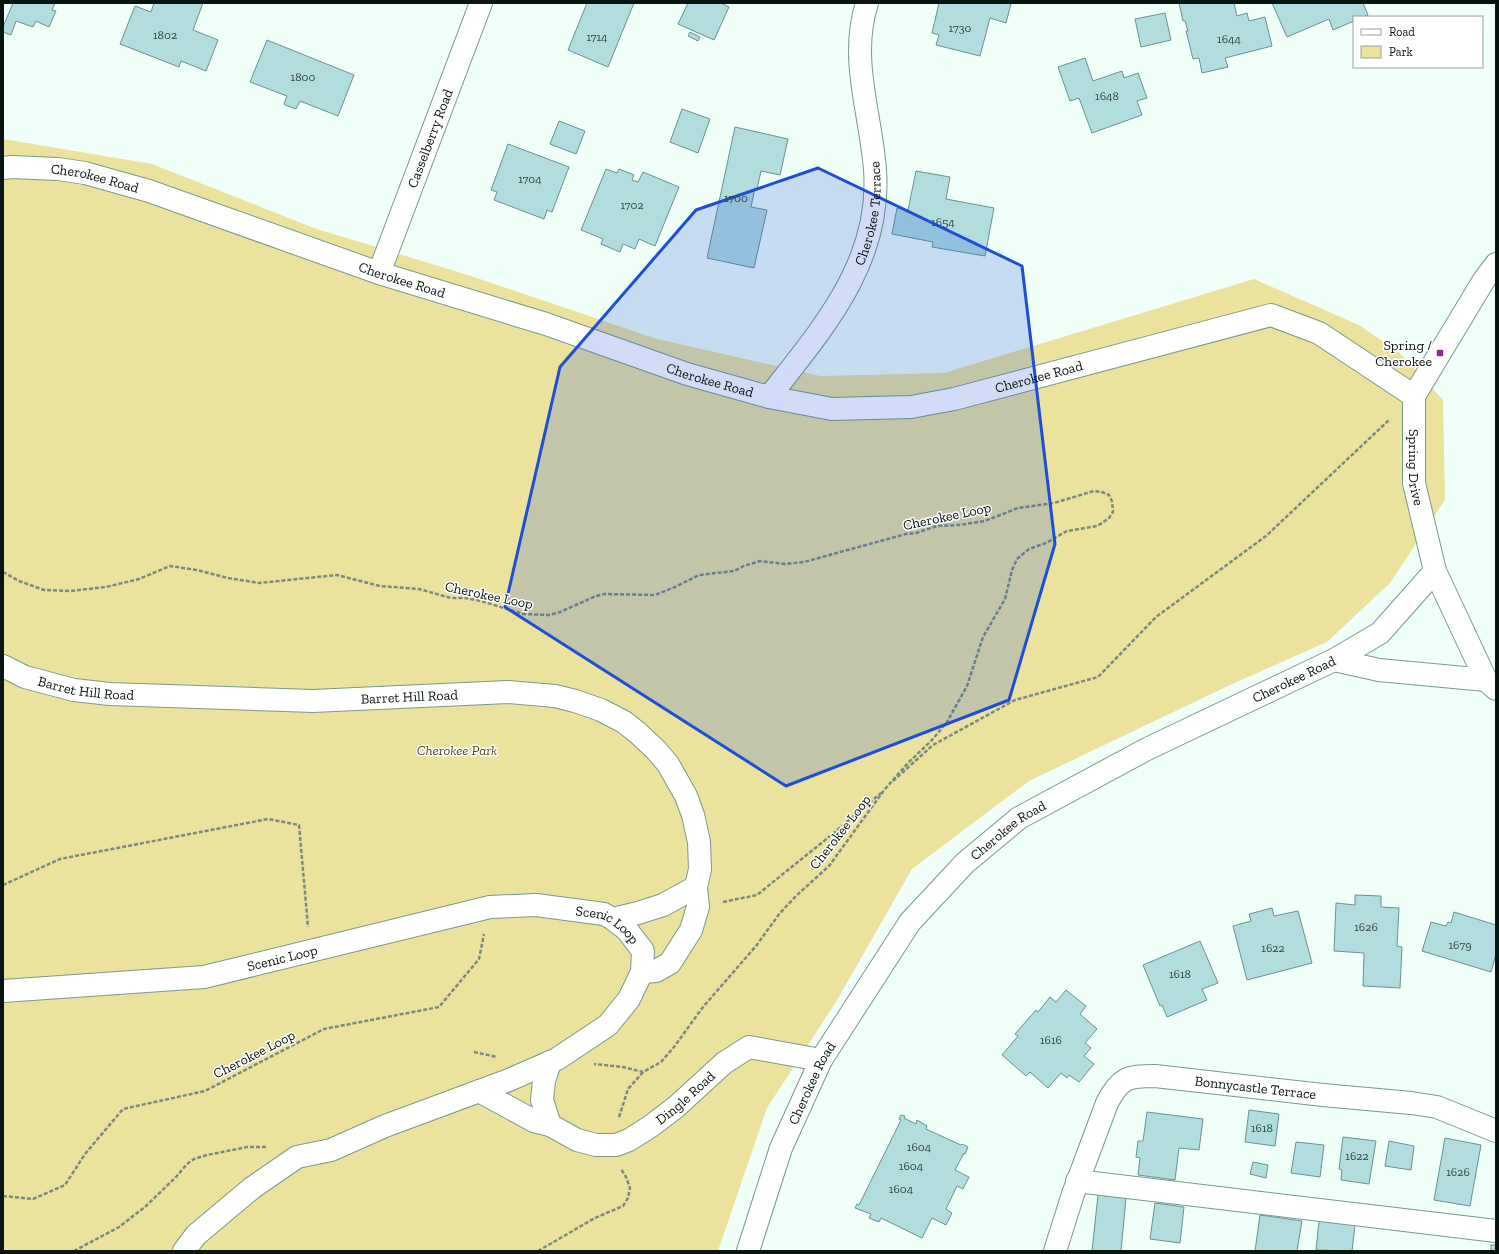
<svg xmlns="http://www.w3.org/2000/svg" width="1499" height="1254" viewBox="0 0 1499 1254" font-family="'Zilla Slab',serif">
<rect width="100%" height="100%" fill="#f0fff8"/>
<polygon fill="#ebe39d" points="3,139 152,164 314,228 471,276 657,339 820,376 944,373 1254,279 1359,325 1400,353 1443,400 1445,500 1390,583 1327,642 1230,685 1029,781 912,869 836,1002 767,1108 718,1251 3,1251"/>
<g fill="#b1ddde" stroke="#699293">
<polygon points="13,3 55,3 52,10 56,11 49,27 36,21 33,27 16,21 11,35 3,32 3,27"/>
<polygon points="154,3 203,3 193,30 218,40 206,71 181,61 179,67 120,44 135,6 151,12"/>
<polygon points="587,3 634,3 608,67 568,50"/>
<polygon points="688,3 721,3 729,7 714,40 678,24"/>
<polygon points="939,3 1007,3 1011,4 1006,23 990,18 980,56 936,45 939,35 932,33"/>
<polygon points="1179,3 1234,3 1237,16 1247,13 1249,21 1265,17 1272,46 1225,58 1228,67 1202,73 1199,58 1193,59 1186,31 1188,31 1185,21 1183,21"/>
<polygon points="1272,3 1363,3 1368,15 1363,17 1354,17 1354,21 1333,30 1329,19 1287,37"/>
<polygon points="1165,13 1171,40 1141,47 1135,19"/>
<polygon points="690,32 700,37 698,41 688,36"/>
<polygon points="267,40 354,75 338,116 300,101 296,109 285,105 284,104 287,96 250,82"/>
<polygon points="1085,58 1093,81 1122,71 1124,78 1138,73 1147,98 1137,101 1142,115 1092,133 1079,98 1070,101 1058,67"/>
<polygon points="682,109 710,119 698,153 670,142"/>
<polygon points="559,121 585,131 576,154 550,144"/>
<polygon points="735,127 788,139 780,175 761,171 757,189 755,188 751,207 767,210 754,268 707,258"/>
<polygon points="508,144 569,167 552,212 547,210 544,219 494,200 497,192 491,190"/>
<polygon points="606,169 617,173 619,169 634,175 632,180 638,182 643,172 679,187 655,246 639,239 635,249 623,244 620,252 601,244 603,239 581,230"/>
<polygon points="916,171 950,177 946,199 994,208 985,256 932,247 933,242 892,234 897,208 908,210"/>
<polygon points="1355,895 1381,896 1381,907 1399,908 1397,946 1402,947 1400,988 1363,986 1364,953 1334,951 1336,903 1355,905"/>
<polygon points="1272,908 1274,916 1298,911 1312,963 1247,980 1233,926 1251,921 1249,914"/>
<polygon points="1454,912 1496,925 1496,954 1491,972 1422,951 1431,922 1446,926 1448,922 1451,923"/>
<polygon points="1200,941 1218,983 1202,989 1207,1000 1167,1017 1162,1005 1160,1006 1143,965"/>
<polygon points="1066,990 1086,1006 1080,1014 1097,1029 1085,1043 1091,1048 1084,1056 1094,1064 1079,1082 1069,1075 1067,1078 1061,1073 1048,1088 1030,1072 1026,1076 1002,1055 1018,1036 1015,1034 1036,1010 1038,1012 1050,997 1056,1002"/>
<polygon points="1249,1110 1279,1114 1275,1146 1245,1142"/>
<polygon points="1147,1112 1203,1119 1199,1150 1179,1148 1175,1180 1138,1175 1140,1158 1136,1157 1138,1141 1143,1141"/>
<polygon points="901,1115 905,1116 904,1118 916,1124 917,1120 927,1126 926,1129 961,1145 962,1144 968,1147 965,1154 964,1153 955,1170 969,1177 963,1189 957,1186 946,1209 952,1213 946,1225 932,1218 922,1238 881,1218 879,1222 869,1218 871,1214 855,1208 857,1204 859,1205 901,1120 899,1119"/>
<polygon points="1343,1137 1376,1141 1369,1184 1341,1180 1342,1170 1339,1169"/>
<polygon points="1445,1138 1481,1145 1470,1206 1434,1200"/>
<polygon points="1389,1141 1414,1146 1411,1170 1385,1166"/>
<polygon points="1296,1142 1324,1145 1320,1177 1291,1173"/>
<polygon points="1253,1162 1268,1165 1266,1178 1250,1174"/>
<polygon points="1098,1195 1126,1198 1121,1251 1092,1251"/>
<polygon points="1155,1203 1184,1207 1180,1243 1150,1239"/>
<polygon points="1260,1215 1302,1221 1297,1251 1255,1251"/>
<polygon points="1319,1221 1355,1225 1352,1251 1316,1250"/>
<rect x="1491" y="1245" width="5" height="6"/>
</g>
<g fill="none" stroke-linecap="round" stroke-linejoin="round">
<defs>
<g id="minor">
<path id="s1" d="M3,168L11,167L58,169L85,173L149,191L379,273L546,324L687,374L769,397L832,409L911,407L954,399L1271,315L1319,333L1414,396"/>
<path id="s2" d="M1496,264L1484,280L1414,396V483L1435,571L1486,680L1496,689"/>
<path id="s3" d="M379,273L481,3"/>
<path id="s4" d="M769,397C822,329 882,262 875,170C871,114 849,59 867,3"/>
<polyline points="1334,660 1379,670 1486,680"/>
<path id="s5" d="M3,666L25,677L74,690L110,694L313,701L508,692L555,696L575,701L601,710L624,722L638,733L656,750L668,764L686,796L693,815L699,842L700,869L696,887L698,907L691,930L670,963L656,971L642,972"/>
<polyline points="613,919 638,913 663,905 696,887"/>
<path id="s6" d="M3,991L204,977L490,907L536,905L604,914L613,919L627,930L643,951L642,972L629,999L608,1025L557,1059L509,1080L385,1126L331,1150L297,1157L252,1188L196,1235L184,1251"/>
<polyline points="550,1062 544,1081 542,1100 550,1125"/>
<path id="s7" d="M479,1091L534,1121L550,1125L577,1140L596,1145H616L629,1140L651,1126L676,1107L724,1063L749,1047L821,1060"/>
<polyline points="1077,1181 1496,1231"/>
<path id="s8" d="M748,1251L781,1148L821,1060L910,922L965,863L1019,818L1147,749L1334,660L1380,633L1435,571"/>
<path id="s9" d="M1055,1251L1073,1194L1107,1103C1120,1078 1127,1076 1155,1076L1323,1095L1411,1103L1437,1107L1496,1131"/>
</g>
</defs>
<use href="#minor" stroke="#779a8b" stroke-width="24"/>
<g stroke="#7b8983" stroke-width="2.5" stroke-dasharray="4 2" stroke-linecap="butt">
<polyline points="3,572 19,581 44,590 70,591 106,587 139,579 170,566 197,570 228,578 259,583 337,575 380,586 419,589 451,598 465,598 481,601 523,614 549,615 560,612 596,596 605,594 655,595 675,587 699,575 734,571 744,566 760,561 785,564 804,562 906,534 916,533 937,526 959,525 985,521 1018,508 1054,503 1094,491 1102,492 1109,495 1112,501 1113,512 1109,518 1102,523 1097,526 1067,531 1046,543 1029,549 1017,559 1012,570 1005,599 983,637 967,686 947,722 932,740 908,763 885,789 829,866 796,896 780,913 756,946 703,1007 674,1047 661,1062 643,1072 623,1067 594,1064"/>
<polyline points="893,781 933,745 1015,700 1098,677 1156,617 1266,536 1389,420"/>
<polyline points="3,885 60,859 268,819 299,825 308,927"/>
<polyline points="723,902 757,895 835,832 881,793"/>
<polyline points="474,1052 497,1057"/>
<polyline points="619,1117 628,1089 643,1072"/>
<polyline points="3,1196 33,1199 65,1185 85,1154 123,1109 205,1091 324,1029 439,1007 479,959 484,934"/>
<polyline points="74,1251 119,1227 146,1206 176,1177 187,1164 194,1159 207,1155 247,1147 267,1147"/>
<polyline points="538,1251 595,1218 623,1206 628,1198 630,1188 626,1177 621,1169"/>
</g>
<use href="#minor" stroke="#fff" stroke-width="22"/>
</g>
<path fill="#1d4ed8" fill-opacity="0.2" stroke="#1d4ed8" stroke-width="3" stroke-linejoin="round" d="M818,168L1022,266L1055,544L1009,700L786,786L505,607L560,367L696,210Z"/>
<rect fill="#8e298f" stroke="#fff" stroke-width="1.5" x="1436" y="349" width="8" height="8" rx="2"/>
<g text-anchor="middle" stroke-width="3" stroke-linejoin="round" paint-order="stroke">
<g font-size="12" fill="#324643">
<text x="960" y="32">1730</text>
<text x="165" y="39">1802</text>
<text x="597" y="41">1714</text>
<text x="1229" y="43">1644</text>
<text x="303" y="81">1800</text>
<text x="1107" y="100">1648</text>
<text x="530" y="183">1704</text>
<text x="736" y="202">1700</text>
<text x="632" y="209">1702</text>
<text x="943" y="226">1654</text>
<text x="1366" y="931">1626</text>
<text x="1460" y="949">1679</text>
<text x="1273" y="952">1622</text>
<text x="1180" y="978">1618</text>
<text x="1051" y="1044">1616</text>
<text x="1262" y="1132">1618</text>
<text x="919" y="1151">1604</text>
<text x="1357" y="1160">1622</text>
<text x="911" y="1170">1604</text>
<text x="1458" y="1176">1626</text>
<text x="901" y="1193">1604</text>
</g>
<g font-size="14" fill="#07140f" stroke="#fff">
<text dy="5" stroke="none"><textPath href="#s3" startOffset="144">Casselberry Road</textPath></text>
<text dy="5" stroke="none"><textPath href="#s1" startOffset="93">Cherokee Road</textPath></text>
<text dy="5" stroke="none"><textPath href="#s4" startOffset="213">Cherokee Terrace</textPath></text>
<text dy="5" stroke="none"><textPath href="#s1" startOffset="417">Cherokee Road</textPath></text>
<text dy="5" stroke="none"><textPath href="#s1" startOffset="1077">Cherokee Road</textPath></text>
<text dy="5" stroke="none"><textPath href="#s1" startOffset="741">Cherokee Road</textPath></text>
<text dy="5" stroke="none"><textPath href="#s2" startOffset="227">Spring Drive</textPath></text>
<text transform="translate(947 516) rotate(-12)" y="5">Cherokee Loop</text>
<text transform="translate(489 595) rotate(12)" y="5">Cherokee Loop</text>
<text dy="5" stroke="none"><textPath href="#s8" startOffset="828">Cherokee Road</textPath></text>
<text dy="5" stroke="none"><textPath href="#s5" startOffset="87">Barret Hill Road</textPath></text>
<text dy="5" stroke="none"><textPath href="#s5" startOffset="411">Barret Hill Road</textPath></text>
<text dy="5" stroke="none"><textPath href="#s8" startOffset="504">Cherokee Road</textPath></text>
<text transform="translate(840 832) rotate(-52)" y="5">Cherokee Loop</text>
<text dy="5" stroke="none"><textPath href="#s6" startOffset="618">Scenic Loop</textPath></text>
<text dy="5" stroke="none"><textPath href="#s6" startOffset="282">Scenic Loop</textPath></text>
<text transform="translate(254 1054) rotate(-27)" y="5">Cherokee Loop</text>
<text dy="5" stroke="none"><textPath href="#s8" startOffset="180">Cherokee Road</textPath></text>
<text dy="5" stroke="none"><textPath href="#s9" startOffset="318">Bonnycastle Terrace</textPath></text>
<text dy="5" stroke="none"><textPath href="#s7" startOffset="234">Dingle Road</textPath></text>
</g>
<g font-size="14" fill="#07140f" stroke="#fff" text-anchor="end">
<text x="1432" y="350">Spring /<tspan x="1432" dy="16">Cherokee</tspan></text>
</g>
<g font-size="14" font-style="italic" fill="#4e491d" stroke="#fff">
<text x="457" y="755">Cherokee Park</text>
</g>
</g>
<rect width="1499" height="1254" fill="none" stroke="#07140f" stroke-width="8"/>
<rect x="1353" y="16" width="130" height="52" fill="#ffffff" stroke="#9ca19f"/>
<rect x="1361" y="29" width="20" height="6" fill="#ffffff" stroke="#9ca19f"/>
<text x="1389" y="36" font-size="12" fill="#07140f">Road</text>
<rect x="1361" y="46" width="20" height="12" fill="#ebe39d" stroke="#9ca19f"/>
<text x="1389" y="56" font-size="12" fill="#07140f">Park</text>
</svg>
